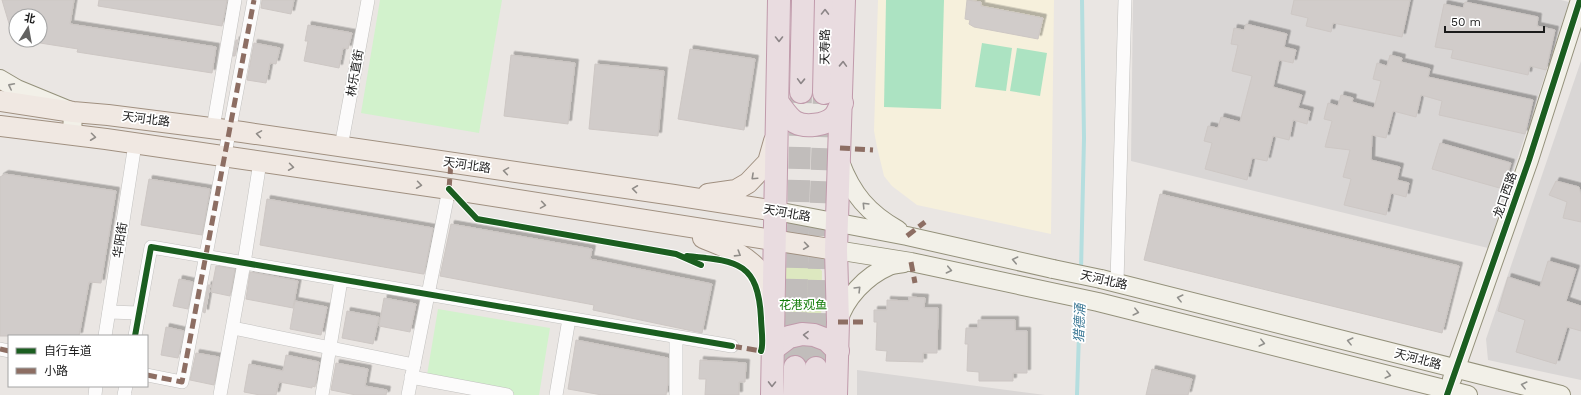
<svg xmlns="http://www.w3.org/2000/svg" width="1581" height="395" viewBox="0 0 1581 395" font-family="'Work Sans','Noto Sans SC',sans-serif">
<defs>
<filter id="shadow"><feDropShadow dx="3.5" dy="-3.5" stdDeviation="0" flood-color="#0004"/></filter>
</defs>
<rect width="100%" height="100%" fill="#eae6e3"/>
<g fill="#d9d6d5">
<polygon points="1133,0 1561,0 1569,2 1488,248 1131,161"/>
<polygon points="1581,61 1581,380 1488,360 1486,339"/>
<polygon points="857,370 1045,395 857,395"/>
</g>
<polygon fill="#f6f0dc" points="878,0 1054,0 1051,234 917,205 892,186 884,176 877,147 874,131"/>
<polygon fill="#dde8c0" points="793,265 816,265 822,271 821,327 783,329 786,267"/>
<g fill="#d2f2cc">
<polygon points="380,0 502,0 479,133 361,113"/>
<polygon points="438,309 550,328 539,395 512,395 426,381"/>
</g>
<g fill="#ace3c2">
<polygon points="886,0 944,0 941,109 884,107"/>
<polygon points="982,43 1012,48 1006,91 975,87"/>
<polygon points="1017,48 1047,53 1040,96 1010,91"/>
</g>
<g fill="none" stroke-linecap="round" stroke-linejoin="round">
<g stroke="#b5dedf" stroke-width="4">
<polyline points="1081,271 1084,138 1082,0"/>
<polyline points="1077,395 1080,303"/>
</g>
</g>
<g fill="#d1ccca" stroke="#cdc7c4" filter="url(#shadow)">
<polygon points="2,0 74,0 70,24 216,47 212,73 77,52 78,49 40,43 40,16 16,16 16,37 13,37"/>
<polygon points="99,0 227,0 222,26 98,6"/>
<polygon points="262,0 294,0 291,14 261,8"/>
<polygon points="967,0 981,2 981,6 1043,18 1038,39 974,27 969,24 970,20 965,19"/>
<polygon points="1294,0 1410,0 1402,37 1333,23 1331,32 1306,26 1308,18 1291,14"/>
<polygon points="1465,2 1538,17 1537,26 1555,30 1546,70 1530,66 1528,75 1451,58 1453,50 1435,47 1444,4 1463,8"/>
<polygon points="1246,24 1287,34 1284,47 1296,50 1293,63 1279,60 1273,87 1302,95 1298,108 1310,111 1307,124 1293,120 1289,140 1273,136 1267,161 1252,158 1247,180 1205,169 1212,143 1204,141 1208,126 1218,128 1221,117 1240,122 1252,76 1232,71 1238,45 1231,44 1234,28 1244,30"/>
<polygon points="308,25 352,33 348,49 343,48 339,68 304,61 308,41 305,41"/>
<polygon points="236,40 238,40 235,56 233,56"/>
<polygon points="254,43 280,48 276,64 270,63 266,83 247,80"/>
<polygon points="690,49 755,59 744,130 678,119"/>
<polygon points="511,55 575,63 568,124 504,116"/>
<polygon points="1390,55 1402,58 1401,62 1430,69 1428,77 1533,100 1525,134 1439,115 1442,101 1421,95 1416,117 1393,111 1386,138 1372,135 1371,160 1400,167 1397,180 1409,183 1406,197 1391,193 1386,215 1344,205 1351,179 1343,177 1350,150 1325,147 1332,121 1324,119 1328,103 1338,106 1341,95 1353,98 1352,102 1374,108 1381,81 1373,79 1377,63 1387,66"/>
<polygon points="595,64 664,71 658,136 589,129"/>
<polygon points="1440,143 1511,163 1503,189 1432,169"/>
<polygon points="5,174 116,191 101,283 89,282 79,336 0,336 0,177"/>
<polygon points="149,179 210,189 202,235 141,225"/>
<polygon points="1556,181 1579,187 1581,195 1581,222 1563,218 1567,202 1549,195"/>
<polygon points="1160,194 1459,266 1442,333 1144,260"/>
<polygon points="267,199 433,228 424,274 423,274 260,245"/>
<polygon points="451,224 592,249 590,259 712,284 702,333 593,310 594,305 440,276"/>
<polygon points="1548,261 1576,269 1566,301 1581,306 1581,331 1567,327 1556,364 1516,352 1525,320 1498,311 1508,277 1540,287"/>
<polygon points="216,266 235,269 230,296 211,292"/>
<polygon points="250,272 298,281 293,308 246,299"/>
<polygon points="179,279 193,282 188,309 173,306"/>
<polygon points="208,285 210,285 205,313 203,312"/>
<polygon points="909,297 925,298 924,308 938,308 937,353 923,353 923,362 886,361 887,351 876,350 877,322 874,322 874,310 887,310 887,300 909,301"/>
<polygon points="384,298 416,304 410,332 379,326"/>
<polygon points="295,301 327,307 321,335 290,329"/>
<polygon points="347,311 379,317 373,344 342,338"/>
<polygon points="978,320 1015,320 1015,331 1027,331 1027,373 1013,373 1013,381 979,381 979,372 967,371 968,344 965,344 966,328 978,328"/>
<polygon points="166,327 184,331 178,358 161,355"/>
<polygon points="576,340 668,358 668,383 666,395 602,395 568,389"/>
<polygon points="196,353 219,357 214,385 190,380"/>
<polygon points="286,355 319,362 315,387 312,386 312,388 279,382 276,395 260,395 244,392 249,364 283,371"/>
<polygon points="700,360 746,363 745,382 739,382 739,395 705,395 706,379 699,379"/>
<polygon points="336,363 368,369 365,386 387,390 386,395 356,395 331,390"/>
<polygon points="1152,369 1192,379 1188,395 1146,395"/>
</g>
<g fill="none" stroke-linecap="round" stroke-linejoin="round">
<g stroke="#c1bdbb" stroke-width="22" stroke-dasharray="22 11" stroke-linecap="butt">
<polyline points="795,367 801,92"/>
<polyline points="816,368 824,93"/>
</g>
<defs>
<g id="street">
<polyline points="213,128 235,0"/>
<polyline points="341,147 368,0"/>
<polyline points="1117,282 1125,0"/>
<polyline points="109,312 139,313"/>
<polyline points="233,328 414,365"/>
<polyline points="105,336 135,144"/>
<polyline points="135,336 151,247 732,346"/>
<polyline points="0,349 9,351"/>
<polyline points="147,375 182,382 254,0"/>
<polyline points="411,377 507,395"/>
<polyline points="95,395 96,386"/>
<polyline points="125,395 124,395 126,386"/>
<polyline points="220,395 244,263 260,162"/>
<polyline points="322,395 341,280"/>
<polyline points="408,395 449,189"/>
<polyline points="556,395 569,319"/>
<polyline points="676,395 676,337"/>
</g>
<g id="secondary">
<polyline points="0,79 17,89 73,112 72,135"/>
<path d="M840,162C852,194 868,213 898,230"/>
<polyline points="776,211 907,236 1053,269"/>
<polyline points="836,250 911,262 1098,302 1468,395"/>
<polyline points="1101,279 1561,395"/>
<path d="M838,322C845,298 866,276 889,266C894,264 900,264 904,263"/>
<polyline points="1452,379 1529,160 1580,0"/>
</g>
<g id="primary">
<polyline points="0,101 73,112 108,115 242,132 674,195 776,211"/>
<polyline points="0,126 106,139 449,189 836,250"/>
<polyline points="708,194 736,190 748,183 768,162 774,141"/>
<path d="M703,238C726,247 751,256 764,278C768,285 770,294 773,302"/>
</g>
<g id="highway">
<polyline points="801,92 803,0"/>
<polyline points="824,93 826,0"/>
<path d="M778,103C783,109 788,118 795,122C805,128 826,125 834,117C838,113 839,107 842,103"/>
<polyline points="773,349 789,337 802,334 814,335 827,340 838,351"/>
<polyline points="772,395 779,0"/>
<polyline points="794,395 795,367"/>
<polyline points="816,395 816,368"/>
<polyline points="836,395 838,322 836,250 844,0"/>
</g>
</defs>
<use href="#street" stroke="#c2c1bf" stroke-width="14"/>
<use href="#secondary" stroke="#94917b" stroke-width="20"/>
<use href="#primary" stroke="#a09080" stroke-width="22"/>
<use href="#highway" stroke="#c09aab" stroke-width="24"/>
<use href="#street" stroke="#fcfbfb" stroke-width="13"/>
<use href="#secondary" stroke="#f2f0e8" stroke-width="18"/>
<use href="#primary" stroke="#f0e8e2" stroke-width="20"/>
<use href="#highway" stroke="#e9dce0" stroke-width="22"/>
<defs>
<polyline id="secondary-bridge" points="1053,269 1101,279"/>
</defs>
<use href="#secondary-bridge" stroke="#94917b" stroke-width="20" stroke-linecap="butt"/>
<use href="#secondary-bridge" stroke="#f2f0e8" stroke-width="18"/>
<g stroke="#8d6e63" stroke-width="5" stroke-dasharray="10 5" stroke-linecap="butt">
<polyline points="840,148 873,150"/>
<polyline points="449,189 451,163"/>
<polyline points="907,236 925,222"/>
<polyline points="911,262 915,283"/>
<polyline points="838,322 863,322"/>
<polyline points="732,346 761,351"/>
<polyline points="0,349 9,351"/>
<polyline points="147,375 182,382 254,0"/>
</g>
<defs>
<g id="cycleway">
<polyline points="449,189 477,219 676,254 701,265"/>
<path d="M687,256C736,261 758,261 761,318C761,327 764,344 761,351"/>
<polyline points="135,336 151,247 732,346"/>
<polyline points="1447,395 1529,160 1580,0"/>
</g>
</defs>
<use href="#cycleway" stroke="#fff" stroke-width="8"/>
<use href="#cycleway" stroke="#1b5e20" stroke-width="6"/>
</g>
<defs><path id="oneway-chevron" d="M-2-3.5L2.5 0L-2 3.5" fill="none" stroke-width="1.6" stroke-linecap="round" stroke-linejoin="round"/></defs>
<g stroke="#8c8587">
<use href="#oneway-chevron" transform="translate(825 12) rotate(-89)"/>
<use href="#oneway-chevron" transform="translate(779 39) rotate(90)"/>
<use href="#oneway-chevron" transform="translate(843 64) rotate(-88)"/>
<use href="#oneway-chevron" transform="translate(801 81) rotate(92)"/>
<use href="#oneway-chevron" transform="translate(806 335) rotate(-178)"/>
<use href="#oneway-chevron" transform="translate(772 384) rotate(91)"/>
</g>
<g stroke="#91908c">
<use href="#oneway-chevron" transform="translate(11 86) rotate(-153)"/>
<use href="#oneway-chevron" transform="translate(865 205) rotate(-134)"/>
<use href="#oneway-chevron" transform="translate(1015 260) rotate(-167)"/>
<use href="#oneway-chevron" transform="translate(949 270) rotate(12)"/>
<use href="#oneway-chevron" transform="translate(858 289) rotate(-45)"/>
<use href="#oneway-chevron" transform="translate(1180 298) rotate(-166)"/>
<use href="#oneway-chevron" transform="translate(1136 312) rotate(14)"/>
<use href="#oneway-chevron" transform="translate(1350 341) rotate(-166)"/>
<use href="#oneway-chevron" transform="translate(1262 343) rotate(14)"/>
<use href="#oneway-chevron" transform="translate(1388 375) rotate(14)"/>
<use href="#oneway-chevron" transform="translate(1524 385) rotate(-166)"/>
</g>
<g stroke="#908c88">
<use href="#oneway-chevron" transform="translate(259 134) rotate(-171)"/>
<use href="#oneway-chevron" transform="translate(93 137) rotate(7)"/>
<use href="#oneway-chevron" transform="translate(291 167) rotate(8)"/>
<use href="#oneway-chevron" transform="translate(506 171) rotate(-171)"/>
<use href="#oneway-chevron" transform="translate(754 177) rotate(137)"/>
<use href="#oneway-chevron" transform="translate(419 185) rotate(8)"/>
<use href="#oneway-chevron" transform="translate(635 189) rotate(-172)"/>
<use href="#oneway-chevron" transform="translate(543 205) rotate(9)"/>
<use href="#oneway-chevron" transform="translate(806 246) rotate(8)"/>
<use href="#oneway-chevron" transform="translate(738 254) rotate(32)"/>
</g>
<g text-anchor="middle" stroke-width="3.5" stroke-linejoin="round" paint-order="stroke">
<g font-size="12" fill="#1b1b1b" stroke="#fff">
<text transform="translate(825 47) rotate(-89)" y="4">天寿路</text>
<text transform="translate(355 73) rotate(-80)" y="4">林乐直街</text>
<text transform="translate(146 119) rotate(7)" y="4">天河北路</text>
<text transform="translate(467 165) rotate(8)" y="4">天河北路</text>
<text transform="translate(1505 195) rotate(-71)" y="4">龙口西路</text>
<text transform="translate(787 213) rotate(10)" y="4">天河北路</text>
<text transform="translate(120 240) rotate(-81)" y="4">华阳街</text>
<text transform="translate(1104 280) rotate(13)" y="4">天河北路</text>
<text transform="translate(1418 359) rotate(15)" y="4">天河北路</text>
</g>
<g font-size="12" fill="#117b07" stroke="#fff">
<text x="803" y="309">花港观鱼</text>
</g>
<g font-size="13" font-style="italic" fill="#3d7996" stroke="#fff">
<text transform="translate(1079 323) rotate(-88)" y="5">猎德涌</text>
</g>
</g>
<rect x="8" y="335" width="140" height="52" fill="#ffffff" stroke="#a4a4a4"/>
<rect x="16" y="348" width="20" height="6" fill="#1b5e20" stroke="#a4a4a4"/>
<text x="44" y="355" font-size="12" fill="#1b1b1b">自行车道</text>
<rect x="16" y="368" width="20" height="6" fill="#8d6e63" stroke="#a4a4a4"/>
<text x="44" y="375" font-size="12" fill="#1b1b1b">小路</text>
<g transform="translate(28 28) rotate(11)"><circle r="19" fill="#ffffff" stroke="#a4a4a4"/>
<path d="M0-3L7 15L0 10L-7 15Z" fill="#636261"/>
<text y="-6" font-size="11" font-weight="bold" text-anchor="middle" fill="#1b1b1b">北</text>
</g>
<path d="M1445 26v6h99v-6" fill="none" stroke="#1b1b1b" stroke-width="2"/>
<text x="1451" y="26" font-size="12" fill="#1b1b1b" stroke="#ffffff" stroke-width="3" paint-order="stroke">50 m</text>
</svg>
